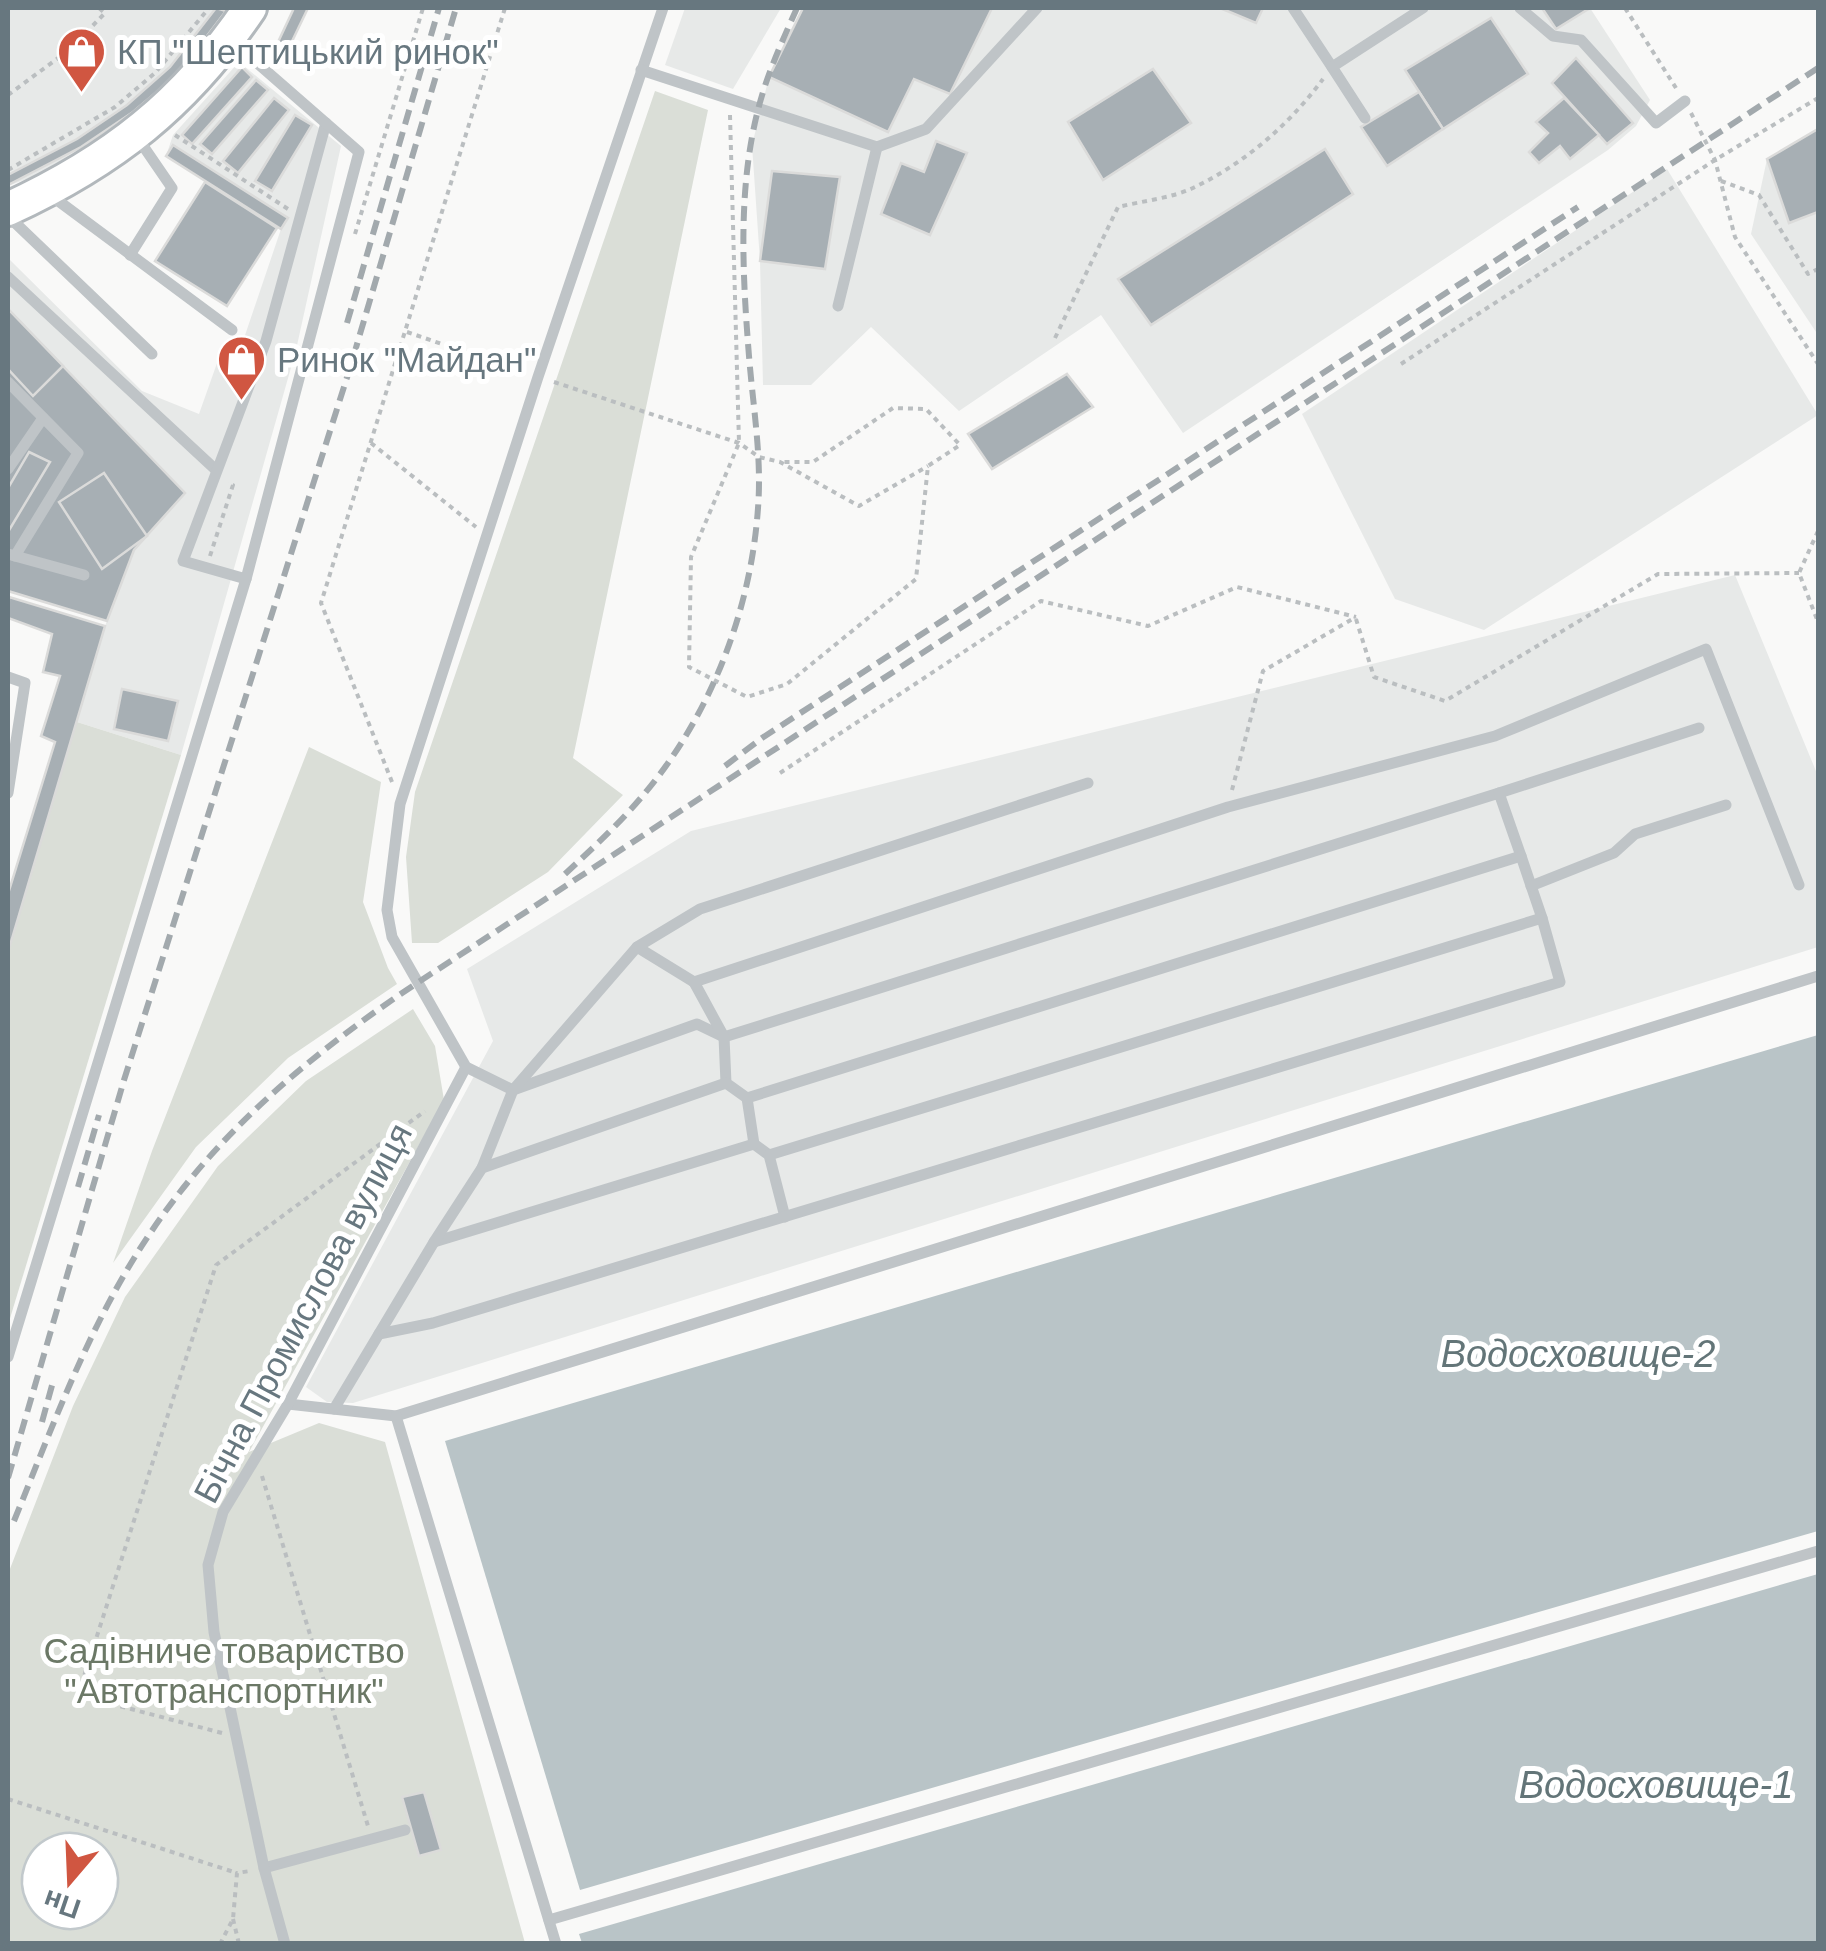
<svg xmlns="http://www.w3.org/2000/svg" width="1826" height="1951" viewBox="0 0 1826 1951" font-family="Arial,sans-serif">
<rect width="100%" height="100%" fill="#f9f9f8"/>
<g fill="#e7e9e8">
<polygon points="8,8 231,8 181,75 134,115 37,175 8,186"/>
<polygon points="685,8 781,8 733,89 665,65"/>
<polygon points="803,8 1590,8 1650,100 1636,126 1608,150 1183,433 1101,315 959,411 871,327 811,385 763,385 760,261 752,145 769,77"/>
<polygon points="239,62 341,146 296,350 181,755 77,722 105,626 134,550 184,492 8,309 8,258 142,391 199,414 222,349 239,353 281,229 166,156 173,135"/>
<polygon points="1818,129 1818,335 1751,234 1767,159"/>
<polygon points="1667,169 1818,415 1484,630 1395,599 1302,414"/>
<polygon points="1735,575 1818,776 1818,947 353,1403 327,1402 306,1387 493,1041 467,969 691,831"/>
</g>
<g fill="#daded7" fill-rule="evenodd">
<polygon points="655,91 708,110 573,758 623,795 548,872 438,943 412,943 406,857 415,792"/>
<polygon points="77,722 181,755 8,1325 8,952"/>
<polygon points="309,747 381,782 363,902 388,968 397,984 288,1058 196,1147 113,1263 152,1151"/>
<path d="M413,1009L435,1046L444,1100L249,1452L319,1423L385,1442L525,1943L8,1944V1574L73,1406L125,1297L218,1166L306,1081ZM40,1851H100V1911H40Z"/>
</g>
<g fill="#b9c4c7">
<polygon points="1818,1035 1818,1531 580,1890 445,1441"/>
<polygon points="1818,1574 1818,1943 582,1943 579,1934"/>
</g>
<g fill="#a7afb4" stroke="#dbdbda" stroke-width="2.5">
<polygon points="216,8 226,11 178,74 133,112 81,147 8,185 8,175 77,139 127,105 170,67"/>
<polygon points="294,8 308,8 283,60 272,55"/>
<polygon points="803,8 992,8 950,94 914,79 888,132 769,77"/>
<polygon points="1220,8 1263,8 1256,23"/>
<polygon points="1542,8 1590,8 1556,29"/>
<polygon points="1491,18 1528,74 1443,129 1405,70"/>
<polygon points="1576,58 1633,123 1607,144 1552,83"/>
<polygon points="242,67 252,77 192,144 182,135"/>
<polygon points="1153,69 1191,123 1103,180 1068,122"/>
<polygon points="256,80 268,90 212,154 200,144"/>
<polygon points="1419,92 1443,129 1387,166 1361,127"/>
<polygon points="274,98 289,110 238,173 223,161"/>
<polygon points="1564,98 1599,135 1570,159 1560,146 1539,163 1529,152 1548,133 1536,122"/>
<polygon points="295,115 312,125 272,191 255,181"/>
<polygon points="1818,129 1818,212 1789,223 1767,159"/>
<polygon points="936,141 967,153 930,235 881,214 901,163 924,172"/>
<polygon points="173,145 288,218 281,229 166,156"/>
<polygon points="1325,149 1353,194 1151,325 1118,279"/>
<polygon points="772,171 840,177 825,269 760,261"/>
<polygon points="205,182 277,228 227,306 155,261"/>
<polygon points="8,309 185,493 134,550 107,621 8,591"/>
<polygon points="8,309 63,366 33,396 8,369"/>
<polygon points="1067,374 1093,407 992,469 968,434"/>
<polygon points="29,452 50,462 8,532 8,488"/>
<polygon points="104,473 147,536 102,569 59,502"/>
<polygon points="9,597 105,626 8,952 8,894 55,742 41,736 60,676 43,672 52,634 8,618"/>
<polygon points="122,689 178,701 168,741 114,729"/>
<polygon points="424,1792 441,1850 419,1856 402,1797"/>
</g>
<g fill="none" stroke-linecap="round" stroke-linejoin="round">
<defs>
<path id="secondary" d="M8,209C112,161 185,104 250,8"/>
</defs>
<use href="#secondary" stroke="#b2b8bc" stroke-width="38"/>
<g stroke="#babec0" stroke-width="4" stroke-dasharray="5 5" stroke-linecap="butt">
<polyline points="1625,8 1676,88"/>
<polyline points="8,95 69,50 105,13 99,8"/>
<polyline points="1691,113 1715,160 1735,237 1818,364"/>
<polyline points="730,115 739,443 691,557 689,667 747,697 787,684 916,579 928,466 960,445 926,409 893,408 813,462 780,462"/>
<polyline points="175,135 288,209"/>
<polyline points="8,170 115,107 155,73 209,8"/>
<polyline points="1721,181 1759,195 1808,274 1818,269"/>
<polyline points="355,234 423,8"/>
<polyline points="407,332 526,373"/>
<path d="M1055,338L1118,207C1142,201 1172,198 1193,188C1245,163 1289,125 1323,79"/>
<polyline points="1401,364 1715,160 1818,98"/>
<polyline points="554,382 739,443 759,457 780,462 859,506 928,466"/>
<polyline points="371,443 476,527"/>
<polyline points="1818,531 1799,573 1818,622"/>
<polyline points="210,556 233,485 228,483"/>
<polyline points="1356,619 1374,677 1445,701 1658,574 1799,573"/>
<polyline points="780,773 1041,601 1148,626 1237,587 1356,617"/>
<polyline points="392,782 321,603 505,8"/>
<polyline points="1232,790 1263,671 1356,617"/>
<polyline points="262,1476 368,1826"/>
<polyline points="222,1733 78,1695 216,1265 425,1111"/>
<polyline points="8,1799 237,1873"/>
<polyline points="233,1919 239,1944"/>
<polyline points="220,1944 233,1919 237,1873 250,1871"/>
</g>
<g stroke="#bfc4c7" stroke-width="11">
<polyline points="663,8 538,377 400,804 387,910 392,937 466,1067 513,1090 697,1024 724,1037 1499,793 1521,856 747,1098"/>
<polyline points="1293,8 1332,67 1423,8"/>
<polyline points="1520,8 1553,36 1581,40 1656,123 1685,101"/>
<polyline points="1332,67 1365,118"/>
<polyline points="641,70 877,147 926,129 1037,8"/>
<polyline points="49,194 232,330"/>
<polyline points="8,216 152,354"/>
<polyline points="130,255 172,188 137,137"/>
<polyline points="8,277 216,470"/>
<polyline points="838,306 877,147"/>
<polyline points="8,382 78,453 15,556 8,554"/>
<polyline points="8,469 43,418"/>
<polyline points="15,556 84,575"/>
<polyline points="246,579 183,561 266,341 326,123"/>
<polyline points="8,677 25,683 8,793"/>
<polyline points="1499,793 1699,728"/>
<polyline points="1521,856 1542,918"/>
<polyline points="1531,886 1614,853 1635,834 1726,805"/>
<polyline points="637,947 694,982"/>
<polyline points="482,1168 513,1090 637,947 700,909 1088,783"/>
<polyline points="785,1217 769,1155 754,1144 747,1098 726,1083 724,1037 694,982 1228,807 1495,736 1706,649 1799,885"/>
<polyline points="434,1242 754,1144"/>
<polyline points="379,1334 433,1323 1560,982 1542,918 769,1155"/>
<polyline points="8,1357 246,579 359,152 232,41"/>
<polyline points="288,1404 396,1416 1818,976"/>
<polyline points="334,1409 434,1242 482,1168 726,1083"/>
<polyline points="396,1416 556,1944"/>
<polyline points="264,1868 405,1830"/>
<polyline points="549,1920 1818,1551"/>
<polyline points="285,1944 264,1868 214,1632 208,1565 223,1512 288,1404 466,1067"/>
</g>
<use href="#secondary" stroke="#fff" stroke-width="32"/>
<g stroke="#a2a9ad" stroke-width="6" stroke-dasharray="15 8" stroke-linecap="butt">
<polyline points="347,323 439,8"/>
<polyline points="725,766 762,738 1578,207"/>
<path d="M565,874C593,848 621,822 645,793C711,714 751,610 758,508C762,457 753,407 749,356C742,269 737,176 763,92C772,63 785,35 797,8"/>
<polyline points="78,1187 99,1115"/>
<polyline points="42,1422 54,1378"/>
<polyline points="8,1478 124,1080 350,368 456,8"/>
<path d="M14,1521C54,1423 91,1320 151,1232C220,1129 315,1051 417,983L1818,68"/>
</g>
</g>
<defs>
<symbol id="shop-pin" viewBox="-11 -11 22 30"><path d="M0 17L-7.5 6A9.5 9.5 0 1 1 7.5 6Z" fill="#d05641" stroke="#fff"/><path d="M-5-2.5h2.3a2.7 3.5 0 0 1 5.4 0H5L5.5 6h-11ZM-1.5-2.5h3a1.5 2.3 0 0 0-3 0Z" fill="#fff"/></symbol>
</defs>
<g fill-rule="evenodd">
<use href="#shop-pin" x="54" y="24" width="55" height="75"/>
<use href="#shop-pin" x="214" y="332" width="55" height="75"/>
</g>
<g text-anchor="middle" stroke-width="10" stroke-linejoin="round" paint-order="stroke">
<g font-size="35" fill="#67777f" stroke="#fff" text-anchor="start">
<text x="117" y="64">КП "Шептицький ринок"</text>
<text x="277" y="372">Ринок "Майдан"</text>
</g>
<g font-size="35" fill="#67777f" stroke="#fff">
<text transform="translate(303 1313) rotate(-62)" y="12">Бічна Промислова вулиця</text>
</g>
<g font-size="35" fill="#6b7866" stroke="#fff">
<text x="224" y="1663">Садівниче товариство<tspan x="224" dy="40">"Автотранспортник"</tspan></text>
</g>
<g font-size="38" font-style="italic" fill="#637578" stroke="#fff">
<text x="1578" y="1367">Водосховище-2</text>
<text x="1656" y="1798">Водосховище-1</text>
</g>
</g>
<rect width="1826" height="1951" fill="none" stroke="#67777f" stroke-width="20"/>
<g transform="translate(70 1881) rotate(199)"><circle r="48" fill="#ffffff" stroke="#c2c9cc" stroke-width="2.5"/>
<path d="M0-8L18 38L0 25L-18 38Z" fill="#d05641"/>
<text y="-15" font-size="28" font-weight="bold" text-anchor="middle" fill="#67777f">Пн</text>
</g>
</svg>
